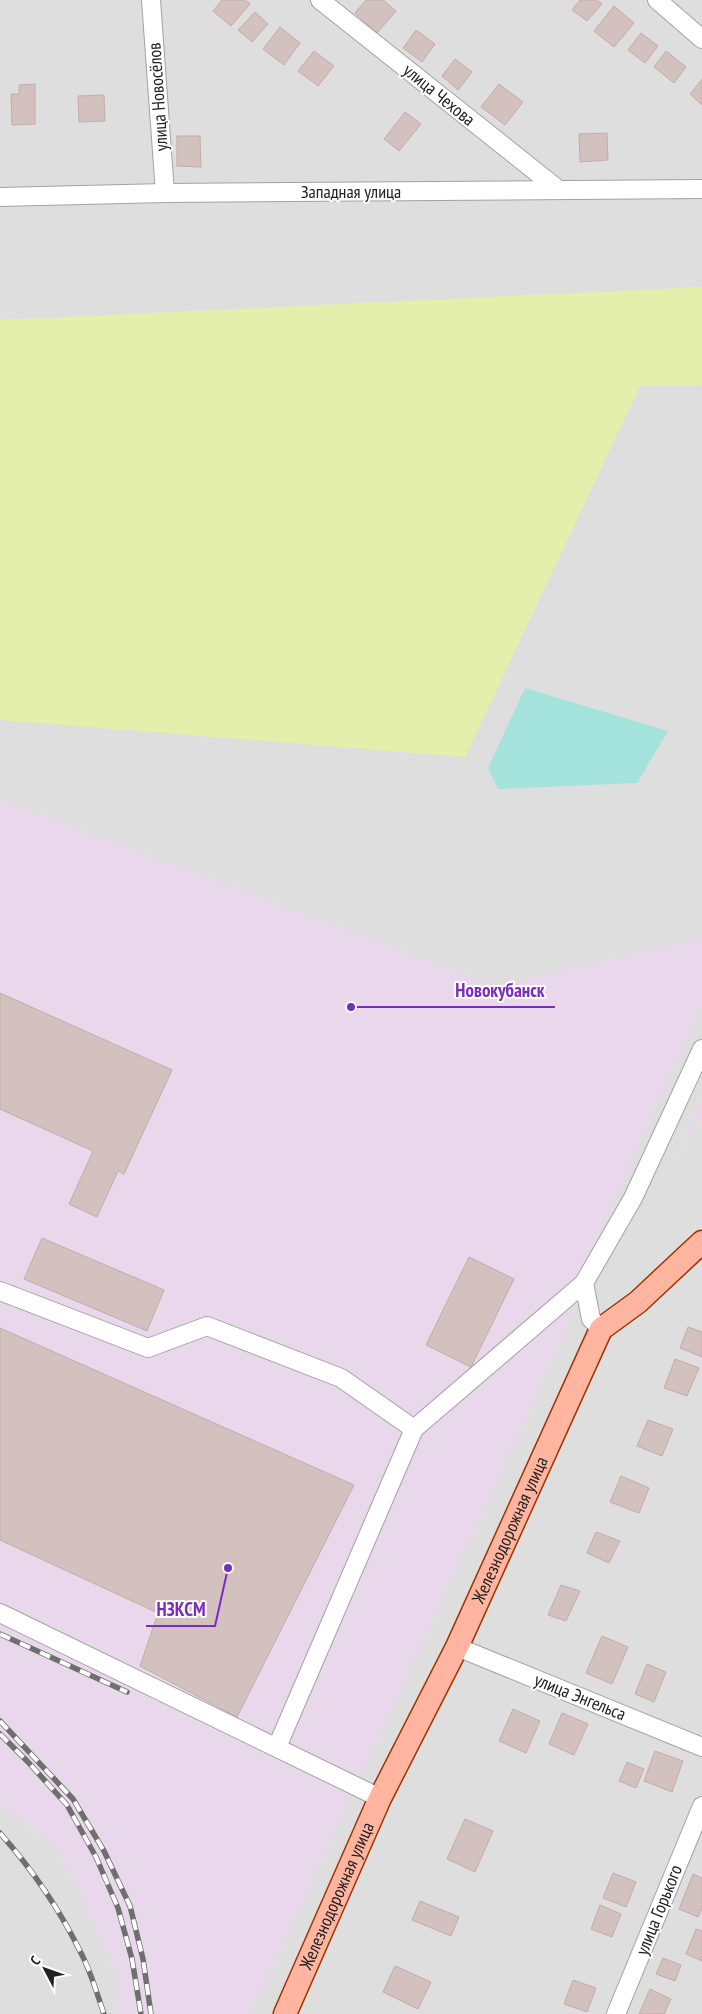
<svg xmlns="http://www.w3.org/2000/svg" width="702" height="2014" viewBox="0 0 702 2014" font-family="'PT Sans Narrow',sans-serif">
<rect width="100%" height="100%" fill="#f2eae7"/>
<rect fill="#dfdede" x="0" y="0" width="702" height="2014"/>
<g fill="#e9d8eb">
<polygon points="0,799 496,986 702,938 702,1004 582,1269 566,1331 250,2014 120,2014 117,1975 58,1848 0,1804"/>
<polygon points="702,1100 702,1115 675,1159"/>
</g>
<polygon fill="#e3efaa" points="702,287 702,385 640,386 465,757 0,720 0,320"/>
<polygon fill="#a4e3db" points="525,688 668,731 637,783 498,789 488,768"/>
<g fill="#d2c1bf" stroke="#c5aba8">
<polygon points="222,0 245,0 250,4 231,26 213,11"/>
<polygon points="366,0 383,0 396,11 377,33 355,13"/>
<polygon points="580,0 597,0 602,4 587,21 572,10"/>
<polygon points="614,6 634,23 614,47 594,31"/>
<polygon points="255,12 268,24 252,42 238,30"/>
<polygon points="280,27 300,43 284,65 263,49"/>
<polygon points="416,30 435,44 422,62 403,48"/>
<polygon points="641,33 658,46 645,63 628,50"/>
<polygon points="314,51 334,66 318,86 298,71"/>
<polygon points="666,51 686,67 674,83 654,67"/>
<polygon points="455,59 472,72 458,90 442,76"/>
<polygon points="702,79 702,105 690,94"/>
<polygon points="35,84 35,124 12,125 11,94 19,94 19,85"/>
<polygon points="499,84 523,102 505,125 481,107"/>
<polygon points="104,95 105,121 79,122 78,96"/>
<polygon points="405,112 421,124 399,151 384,139"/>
<polygon points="607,133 608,160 580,162 579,134"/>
<polygon points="177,136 200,136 201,167 177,166"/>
<polygon points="0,993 172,1070 124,1174 118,1171 97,1217 69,1204 93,1151 0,1109"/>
<polygon points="42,1238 164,1290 147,1331 24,1279"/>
<polygon points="469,1257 514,1279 471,1367 426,1345"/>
<polygon points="688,1327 702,1332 702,1357 680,1348"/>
<polygon points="0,1328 354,1485 237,1717 140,1666 158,1613 0,1540"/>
<polygon points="675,1359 699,1368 687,1396 664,1388"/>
<polygon points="648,1420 673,1429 662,1456 637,1446"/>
<polygon points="621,1476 649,1488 639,1513 610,1502"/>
<polygon points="596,1532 620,1541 609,1563 587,1553"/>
<polygon points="561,1585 580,1591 566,1621 548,1615"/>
<polygon points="602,1636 628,1647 612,1684 586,1673"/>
<polygon points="647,1664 666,1672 654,1702 635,1694"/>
<polygon points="513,1709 540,1721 526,1753 499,1741"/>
<polygon points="562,1713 588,1724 574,1755 549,1744"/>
<polygon points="655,1751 683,1761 672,1792 644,1781"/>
<polygon points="627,1762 644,1769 636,1788 619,1781"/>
<polygon points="465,1819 493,1831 475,1872 447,1859"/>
<polygon points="613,1873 636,1882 626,1907 603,1898"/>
<polygon points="693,1874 702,1878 702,1909 698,1917 679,1909"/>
<polygon points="420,1901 459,1917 451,1936 412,1920"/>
<polygon points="600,1905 621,1914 612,1937 591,1929"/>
<polygon points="696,1929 702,1931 702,1961 686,1954"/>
<polygon points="663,1958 681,1965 675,1981 656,1974"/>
<polygon points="395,1966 431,1982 418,2009 383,1992"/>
<polygon points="573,1980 596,1988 587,2012 564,2004"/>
<polygon points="650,1989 671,1999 664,2014 639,2014"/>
</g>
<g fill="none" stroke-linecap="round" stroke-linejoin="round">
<defs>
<g id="minor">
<polyline points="151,0 165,193"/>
<polyline points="320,0 559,190"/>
<polyline points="657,0 702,39"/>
<polyline points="0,197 165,193 702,189"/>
<polyline points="0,1291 148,1348 207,1326 341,1378 414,1429"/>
<polyline points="601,1329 591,1319 584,1283 633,1198 702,1049"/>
<polyline points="0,1613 380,1798"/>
<polyline points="457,1647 702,1747"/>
<polyline points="277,1747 414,1429 584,1283"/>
<polyline points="616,2014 702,1806"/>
</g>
<g id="major">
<path id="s1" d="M285,2014L380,1798L457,1647L601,1329L638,1302L702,1242"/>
</g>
</defs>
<use href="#minor" stroke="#a2a2a2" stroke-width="20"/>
<use href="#major" stroke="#9e3400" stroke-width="25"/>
<use href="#minor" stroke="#fff" stroke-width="18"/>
<use href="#major" stroke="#ffb59f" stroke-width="22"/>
<defs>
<g id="rail">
<polyline points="0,1634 127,1692"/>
<polyline points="0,1721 73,1799 104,1851 130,1906 143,1959 151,2014"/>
<polyline points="0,1734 28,1762 67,1805 96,1857 118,1908 132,1959 141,2014"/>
<path d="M0,1833C32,1869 60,1910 81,1953C91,1972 97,1994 104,2014"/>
</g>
</defs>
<use href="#rail" stroke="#6f6f6f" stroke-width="5.5"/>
<use href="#rail" stroke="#fff" stroke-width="4" stroke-dasharray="11" stroke-linecap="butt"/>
</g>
<g text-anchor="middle" stroke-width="4" stroke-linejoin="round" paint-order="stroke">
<g font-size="18" fill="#212121" stroke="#fff">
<text transform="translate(439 95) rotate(39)" y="6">улица Чехова</text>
<text transform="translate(158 97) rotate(-94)" y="6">улица Новосёлов</text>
<text x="351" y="198">Западная улица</text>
<text dy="6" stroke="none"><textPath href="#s1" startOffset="534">Железнодорожная улица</textPath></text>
<text transform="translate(580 1697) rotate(22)" y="6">улица Энгельса</text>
<text dy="6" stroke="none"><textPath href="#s1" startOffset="129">Железнодорожная улица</textPath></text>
<text transform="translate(659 1910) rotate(-68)" y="6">улица Горького</text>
</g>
</g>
<path fill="none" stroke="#7b2cbf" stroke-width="2" d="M351 1007L446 1007H555M228 1568L215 1626H146"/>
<g fill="#7b2cbf" stroke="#fff" stroke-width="2">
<circle cx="351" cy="1007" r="5"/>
<circle cx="228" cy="1568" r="5"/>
</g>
<g font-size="19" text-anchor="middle" font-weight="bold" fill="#7b2cbf" stroke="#fff" stroke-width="4" stroke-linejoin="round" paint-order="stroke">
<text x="500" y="997">Новокубанск</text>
<text x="181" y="1616">НЗКСМ</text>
</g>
<g transform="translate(45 1969) rotate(311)" stroke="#ffffff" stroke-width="4" paint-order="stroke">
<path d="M0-4L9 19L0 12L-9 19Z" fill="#212121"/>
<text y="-8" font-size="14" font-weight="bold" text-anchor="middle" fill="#212121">С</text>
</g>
</svg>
